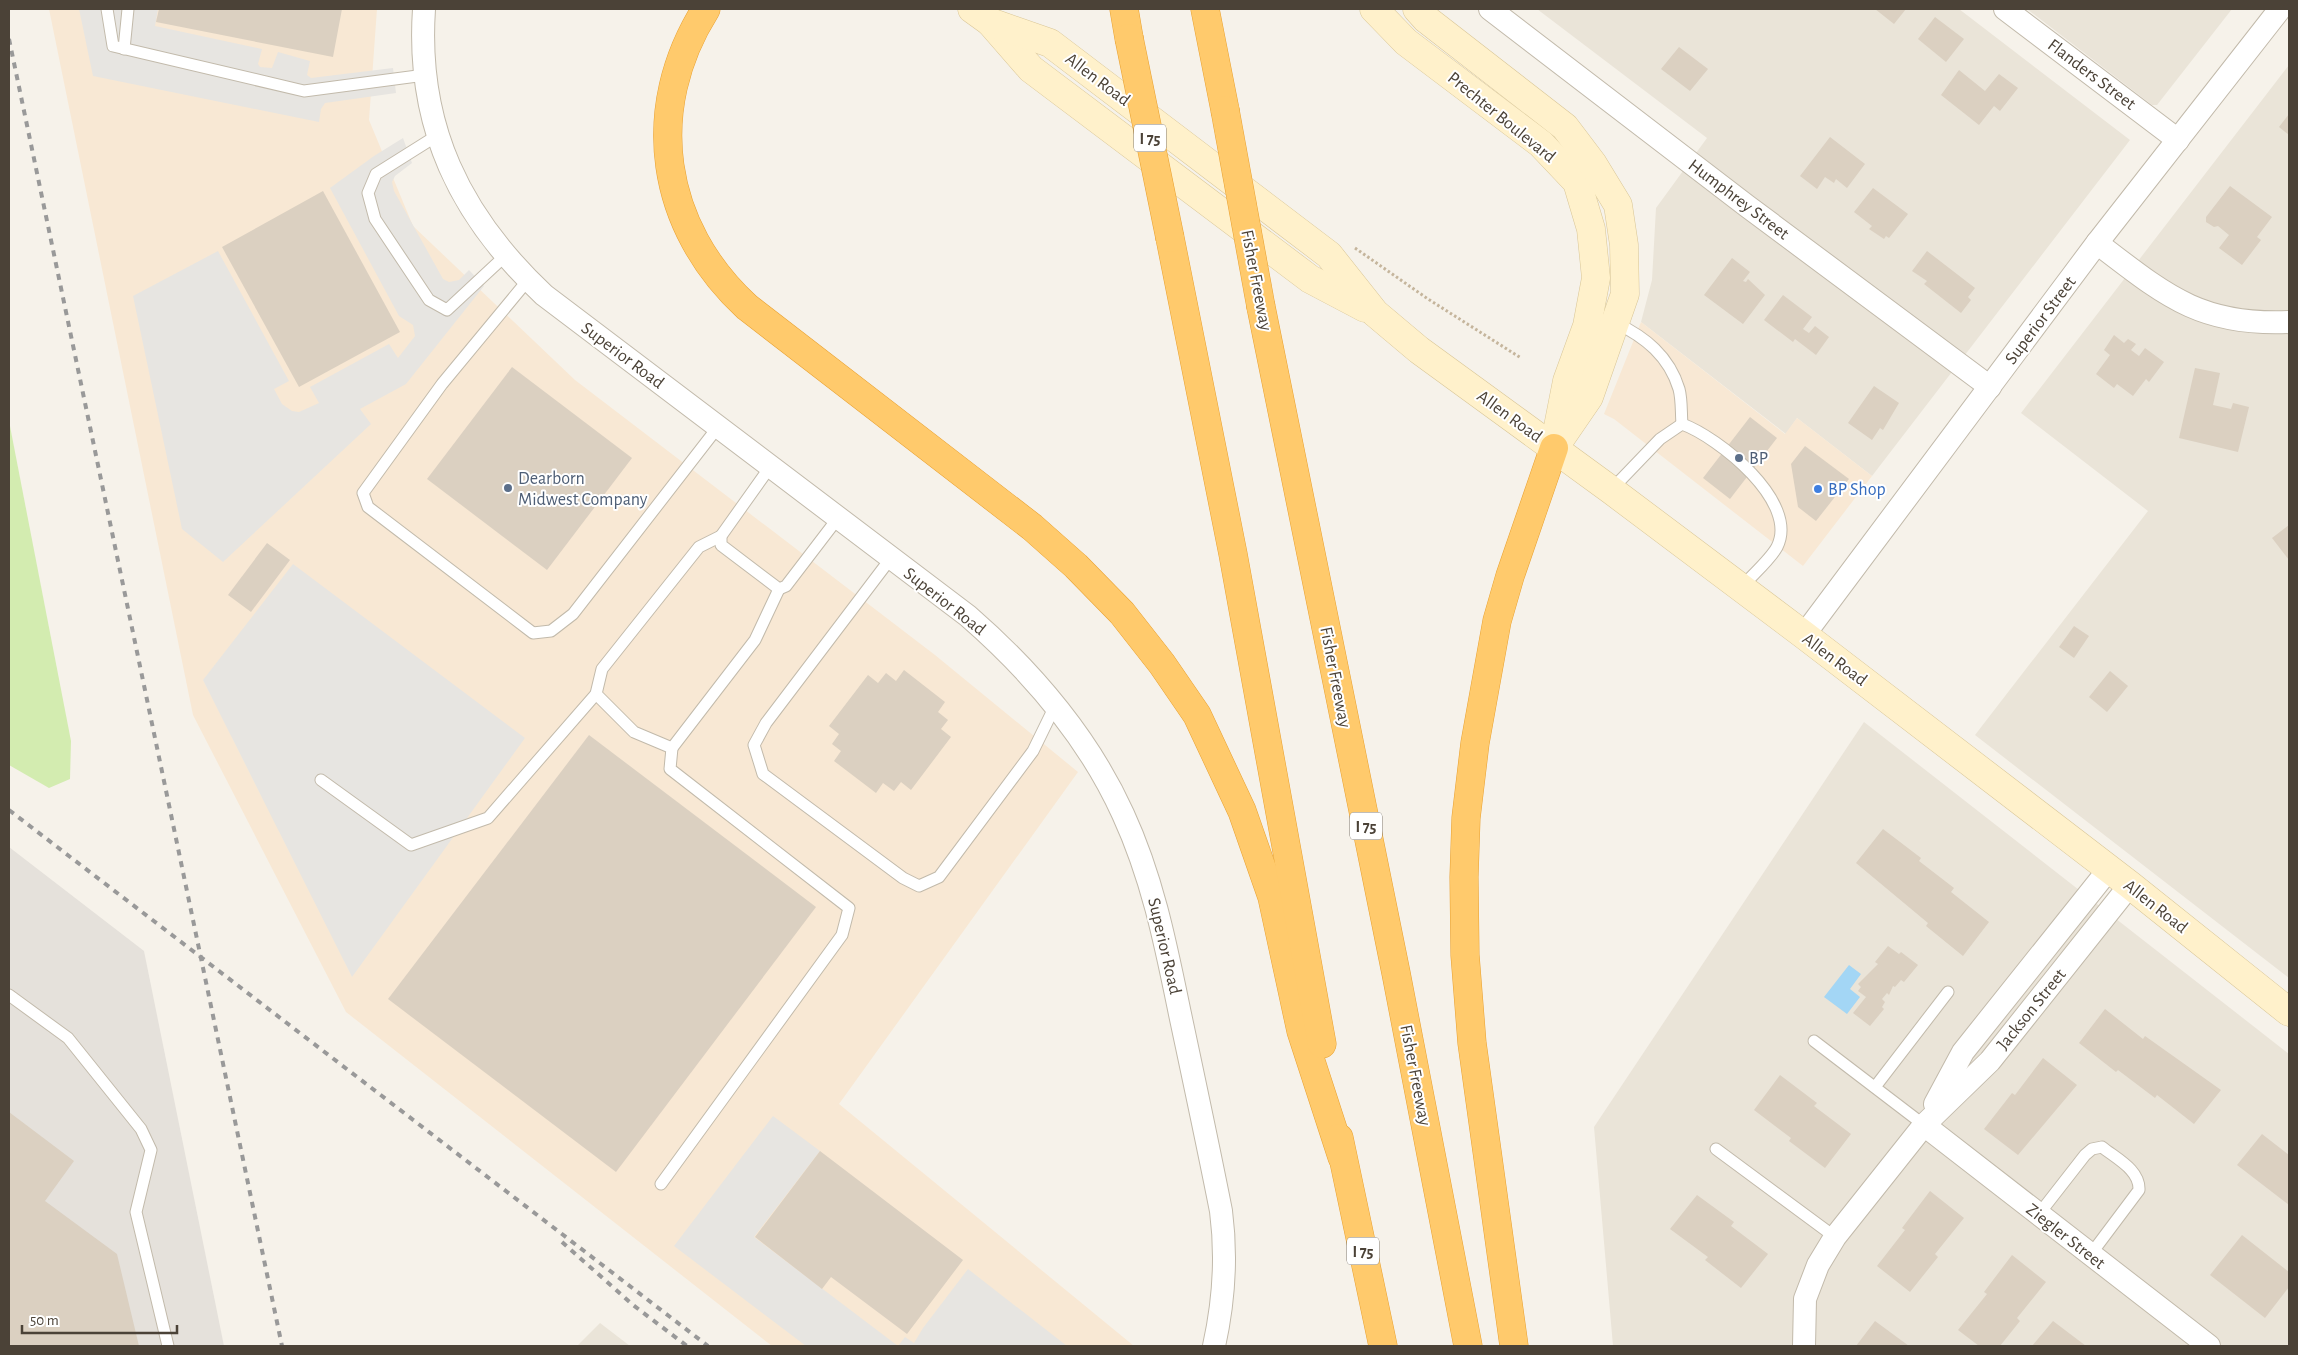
<svg xmlns="http://www.w3.org/2000/svg" width="2298" height="1355" viewBox="0 0 2298 1355" font-family="'Alegreya Sans',sans-serif">
<rect width="100%" height="100%" fill="#f6f2ea"/>
<g fill="#eae4d8">
<polygon points="1537,9 1959,9 2130,140 1872,476 1797,418 1786,434 1641,322 1652,280 1656,208 1707,138"/>
<polygon points="2027,9 2232,9 2157,105 2152,105"/>
<polygon points="2289,65 2289,978 1975,735 2148,511 2021,413"/>
<polygon points="1864,722 2289,1054 2289,1346 1613,1346 1594,1127"/>
<polygon points="600,1323 630,1346 577,1346"/>
</g>
<g fill="#f8e8d4">
<polygon points="49,9 377,9 369,120 413,226 575,380 935,655 1078,772 839,1104 1134,1346 772,1346 346,1012 193,715"/>
<polygon points="1641,322 1785,434 1797,418 1872,476 1803,566 1614,419 1604,414"/>
</g>
<polygon fill="#e5e1db" points="9,847 144,951 224,1346 9,1346"/>
<polygon fill="#d3ecb0" points="9,421 71,741 70,779 49,788 9,765"/>
<g fill="#e7e5e1">
<polygon points="79,9 158,9 155,26 262,49 258,64 260,67 272,68 278,52 310,61 307,75 311,78 393,68 396,93 325,103 321,109 319,122 93,76"/>
<polygon points="403,138 412,163 395,176 392,182 394,191 443,279 449,282 459,280 469,270 484,286 406,384 360,409 371,424 223,562 182,529 133,296 218,251 289,381 274,389 282,404 292,411 299,412 319,403 310,387 389,344 398,358 415,336 413,325 399,316 330,188 374,156"/>
<polygon points="293,564 525,738 352,977 203,680"/>
<polygon points="773,1116 820,1151 754,1237 898,1346 905,1337 914,1343 923,1328 968,1269 1067,1346 806,1346 674,1246"/>
</g>
<polygon fill="#a3d6f5" points="1849,965 1861,974 1850,989 1860,997 1847,1014 1824,997"/>
<g fill="#dbd0c1">
<polygon points="159,9 342,9 333,57 156,22"/>
<polygon points="1875,9 1906,9 1894,24"/>
<polygon points="1935,17 1964,39 1946,62 1918,39"/>
<polygon points="1679,47 1708,69 1690,91 1661,69"/>
<polygon points="1959,70 1985,91 1999,74 2018,88 2000,111 1994,106 1979,125 1941,95"/>
<polygon points="2289,114 2289,135 2279,127"/>
<polygon points="1830,137 1865,164 1847,188 1836,179 1834,183 1825,177 1817,189 1800,176"/>
<polygon points="2230,186 2272,217 2257,237 2261,240 2242,265 2219,248 2229,235 2218,226 2214,227 2206,222 2206,217"/>
<polygon points="1873,188 1908,214 1889,238 1886,236 1884,239 1869,229 1872,226 1854,212"/>
<polygon points="323,191 400,332 299,387 222,247"/>
<polygon points="1927,251 1975,288 1968,297 1971,300 1961,313 1924,284 1927,281 1912,271"/>
<polygon points="1732,258 1750,272 1743,281 1746,282 1748,279 1765,295 1743,324 1704,295"/>
<polygon points="1783,295 1812,317 1803,329 1809,333 1815,326 1829,337 1816,355 1795,339 1793,342 1764,320"/>
<polygon points="2114,335 2124,343 2128,339 2136,344 2131,350 2139,356 2145,348 2164,362 2149,382 2146,379 2133,396 2117,384 2114,388 2096,374 2110,355 2104,350"/>
<polygon points="512,367 632,458 547,570 427,479"/>
<polygon points="2195,368 2220,373 2213,405 2231,409 2233,403 2249,407 2238,452 2179,438"/>
<polygon points="1874,386 1899,403 1883,430 1880,428 1872,440 1848,423"/>
<polygon points="1750,417 1777,438 1730,499 1703,478"/>
<polygon points="1805,446 1849,479 1816,521 1798,507 1791,464"/>
<polygon points="2289,525 2289,560 2272,538"/>
<polygon points="267,543 290,560 251,612 228,595"/>
<polygon points="2074,626 2089,636 2074,658 2059,647"/>
<polygon points="904,670 945,702 938,712 948,720 941,729 951,737 911,790 901,782 894,791 883,783 876,793 834,761 841,751 832,744 839,734 829,726 868,675 878,683 886,673 896,681"/>
<polygon points="2110,671 2128,686 2107,712 2089,697"/>
<polygon points="589,735 816,907 616,1172 388,999"/>
<polygon points="1883,829 1921,858 1919,861 1954,888 1951,892 1989,922 1963,956 1926,926 1928,923 1856,863"/>
<polygon points="1888,946 1899,954 1901,952 1918,965 1904,982 1901,980 1895,987 1893,986 1889,995 1887,993 1882,999 1885,1002 1882,1007 1884,1009 1870,1026 1853,1013 1866,997 1858,991 1861,987 1858,984 1878,964 1875,962"/>
<polygon points="2105,1009 2143,1039 2145,1036 2221,1090 2194,1124 2157,1095 2155,1098 2118,1070 2116,1072 2079,1043"/>
<polygon points="2043,1058 2077,1085 2018,1155 1984,1129 2012,1093 2015,1095"/>
<polygon points="1780,1075 1817,1103 1814,1106 1851,1134 1825,1168 1789,1141 1791,1138 1754,1110"/>
<polygon points="9,1112 74,1161 45,1201 117,1254 139,1346 9,1346"/>
<polygon points="2262,1134 2289,1155 2289,1205 2237,1165"/>
<polygon points="820,1151 963,1260 907,1334 831,1277 822,1289 755,1237"/>
<polygon points="1930,1191 1964,1218 1935,1254 1938,1257 1910,1292 1877,1266 1905,1230 1902,1228"/>
<polygon points="1697,1195 1734,1222 1731,1226 1768,1254 1741,1288 1705,1260 1708,1257 1670,1229"/>
<polygon points="2242,1235 2289,1272 2289,1287 2265,1318 2210,1275"/>
<polygon points="2012,1255 2046,1282 2017,1318 2020,1321 2000,1346 1979,1346 1958,1330 1987,1294 1984,1292"/>
<polygon points="1875,1321 1909,1346 1856,1346"/>
<polygon points="2053,1321 2086,1346 2032,1346"/>
</g>
<g fill="none" stroke-linecap="round" stroke-linejoin="round">
<defs>
<g id="lane">
<polyline points="107,9 113,46 304,91 425,75"/>
<polyline points="124,49 128,9"/>
<polyline points="438,135 376,174 368,193 375,219 429,300 447,310 505,256"/>
<polyline points="528,280 442,384 363,493 368,507 533,633 551,631 573,614 718,427"/>
<path d="M1616,323C1645,337 1669,356 1679,389C1682,400 1681,413 1682,424"/>
<polyline points="770,467 721,536 721,545 779,589 786,586 838,518"/>
<path d="M1611,490L1660,439L1682,424C1718,437 1800,502 1777,547C1770,560 1751,576 1741,588"/>
<polyline points="721,536 699,547 602,669 596,694 634,732 672,748 755,640 779,589"/>
<polyline points="891,558 766,723 754,745 763,774 903,878 919,886 939,877 1033,751 1055,706"/>
<polyline points="321,780 411,845 488,818 596,694"/>
<polyline points="9,995 68,1038 141,1129 151,1150 136,1212 168,1346"/>
<polyline points="1814,1041 1924,1125"/>
<polyline points="1875,1087 1948,992"/>
<polyline points="1716,1149 1835,1237"/>
<polyline points="661,1184 842,935 849,908 670,769 672,748"/>
<path d="M2039,1214L2085,1155L2092,1149L2102,1147C2117,1159 2140,1170 2139,1190L2091,1254"/>
</g>
<g id="street">
<path d="M424,9C416,126 460,216 544,295L968,616C1031,671 1088,737 1123,814C1153,879 1166,946 1180,1014C1194,1080 1208,1145 1221,1211C1227,1257 1224,1301 1214,1346"/>
<polyline points="1490,9 1747,206 1990,387"/>
<polyline points="2005,9 2178,140"/>
<path d="M2097,243C2165,295 2200,326 2289,322"/>
<polyline points="1804,635 2097,243 2280,9"/>
<polyline points="1935,1104 1963,1052 2109,869"/>
<polyline points="1924,1125 2209,1346"/>
<polyline points="1804,1346 1805,1299 1818,1265 1835,1237 1924,1125 1990,1061 2130,885"/>
</g>
<g id="secondary">
<polyline points="972,9 990,22 1031,69 1310,279 1365,308"/>
<polyline points="1374,9 1406,42 1541,144 1577,182 1591,229 1596,278 1587,326 1567,381 1556,437"/>
<polyline points="1417,9 1426,19 1565,127 1593,164 1618,205 1624,245 1625,294 1589,397 1554,448"/>
<polyline points="990,22 1050,43 1329,255 1375,313 1419,350 1611,490 1804,635 2130,885 2289,1012"/>
</g>
<g id="highway">
<path d="M706,9C642,110 660,227 747,307L1032,527L1076,566L1122,613L1162,664L1197,715L1242,811L1272,897L1301,1031L1342,1157"/>
<polyline points="1124,9 1129,38"/>
<polyline points="1205,9 1225,110"/>
<polyline points="1170,238 1233,554 1322,1044"/>
<polyline points="1261,307 1396,973 1468,1346"/>
<polyline points="1339,1138 1383,1346"/>
<polyline points="1514,1346 1472,1043 1465,955 1464,877 1466,818 1475,743 1497,621 1510,576 1554,448"/>
</g>
</defs>
<use href="#lane" stroke="#c2baab" stroke-width="13"/>
<use href="#street" stroke="#c2baab" stroke-width="24"/>
<use href="#secondary" stroke="#d9c697" stroke-width="29"/>
<use href="#highway" stroke="#e8a132" stroke-width="29"/>
<polyline stroke="#c5b59c" stroke-width="3" stroke-dasharray="2.5 2.5" stroke-linecap="butt" points="1355,248 1428,299 1521,358"/>
<use href="#lane" stroke="#fff" stroke-width="11"/>
<use href="#street" stroke="#fff" stroke-width="22"/>
<use href="#secondary" stroke="#fff1cb" stroke-width="28"/>
<use href="#highway" stroke="#ffca6c" stroke-width="28"/>
<g stroke="#999" stroke-width="4" stroke-dasharray="6 6" stroke-linecap="butt">
<polyline points="9,39 282,1346"/>
<polyline points="9,810 708,1346"/>
<polyline points="562,1242 633,1305 687,1346"/>
</g>
<defs>
<g id="highway-bridge">
<polyline points="1129,38 1170,238"/>
<polyline points="1225,110 1261,307"/>
</g>
</defs>
<use href="#highway-bridge" stroke="#e8a132" stroke-width="29" stroke-linecap="butt"/>
<use href="#highway-bridge" stroke="#ffca6c" stroke-width="28"/>
</g>
<g fill="#5c6f8a" stroke="#fff" stroke-width="2">
<circle cx="1739" cy="458" r="5"/>
<circle cx="508" cy="488" r="5"/>
</g>
<circle fill="#3f7fe0" stroke="#fff" stroke-width="2" cx="1818" cy="489" r="5"/>
<g text-anchor="middle" stroke-width="4" stroke-linejoin="round" paint-order="stroke">
<g fill="#fff" stroke="#817b73" stroke-width="1">
<rect x="1134" y="124.5" width="32" height="27" rx="4"/>
<rect x="1350" y="812.5" width="32" height="27" rx="4"/>
<rect x="1347" y="1237.5" width="32" height="27" rx="4"/>
</g>
<g font-size="16" font-weight="bold" fill="#4b4237">
<text x="1150" y="144">I 75</text>
<text x="1366" y="832">I 75</text>
<text x="1363" y="1257">I 75</text>
</g>
<g font-size="18" fill="#4b4237" stroke="#fff">
<text transform="translate(2092 74) rotate(37)" y="6">Flanders Street</text>
<text transform="translate(1098 79) rotate(37)" y="6">Allen Road</text>
<text transform="translate(1502 117) rotate(39)" y="6">Prechter Boulevard</text>
<text transform="translate(1739 199) rotate(37)" y="6">Humphrey Street</text>
<text transform="translate(1257 280) rotate(79)" y="6">Fisher Freeway</text>
<text transform="translate(2040 320) rotate(-53)" y="6">Superior Street</text>
<text transform="translate(623 355) rotate(37)" y="6">Superior Road</text>
<text transform="translate(1510 416) rotate(36)" y="6">Allen Road</text>
<text transform="translate(945 601) rotate(38)" y="6">Superior Road</text>
<text transform="translate(1835 659) rotate(37)" y="6">Allen Road</text>
<text transform="translate(1336 677) rotate(79)" y="6">Fisher Freeway</text>
<text transform="translate(2156 906) rotate(38)" y="6">Allen Road</text>
<text transform="translate(1165 946) rotate(77)" y="6">Superior Road</text>
<text transform="translate(2031 1009) rotate(-51)" y="6">Jackson Street</text>
<text transform="translate(1416 1075) rotate(79)" y="6">Fisher Freeway</text>
<text transform="translate(2066 1236) rotate(38)" y="6">Ziegler Street</text>
</g>
<g font-size="18" fill="#4e5e75" stroke="#fff" text-anchor="start">
<text x="1749" y="464">BP</text>
<text x="518" y="484">Dearborn<tspan x="518" dy="21">Midwest Company</tspan></text>
</g>
<g font-size="18" fill="#366cbe" stroke="#fff" text-anchor="start">
<text x="1828" y="495">BP Shop</text>
</g>
</g>
<rect width="2298" height="1355" fill="none" stroke="#4b4237" stroke-width="20"/>
<path d="M22 1325v8h155v-8" fill="none" stroke="#4b4237" stroke-width="2.5"/>
<text x="30" y="1325" font-size="15" fill="#4b4237" stroke="#ffffff" stroke-width="4" paint-order="stroke">50 m</text>
</svg>
